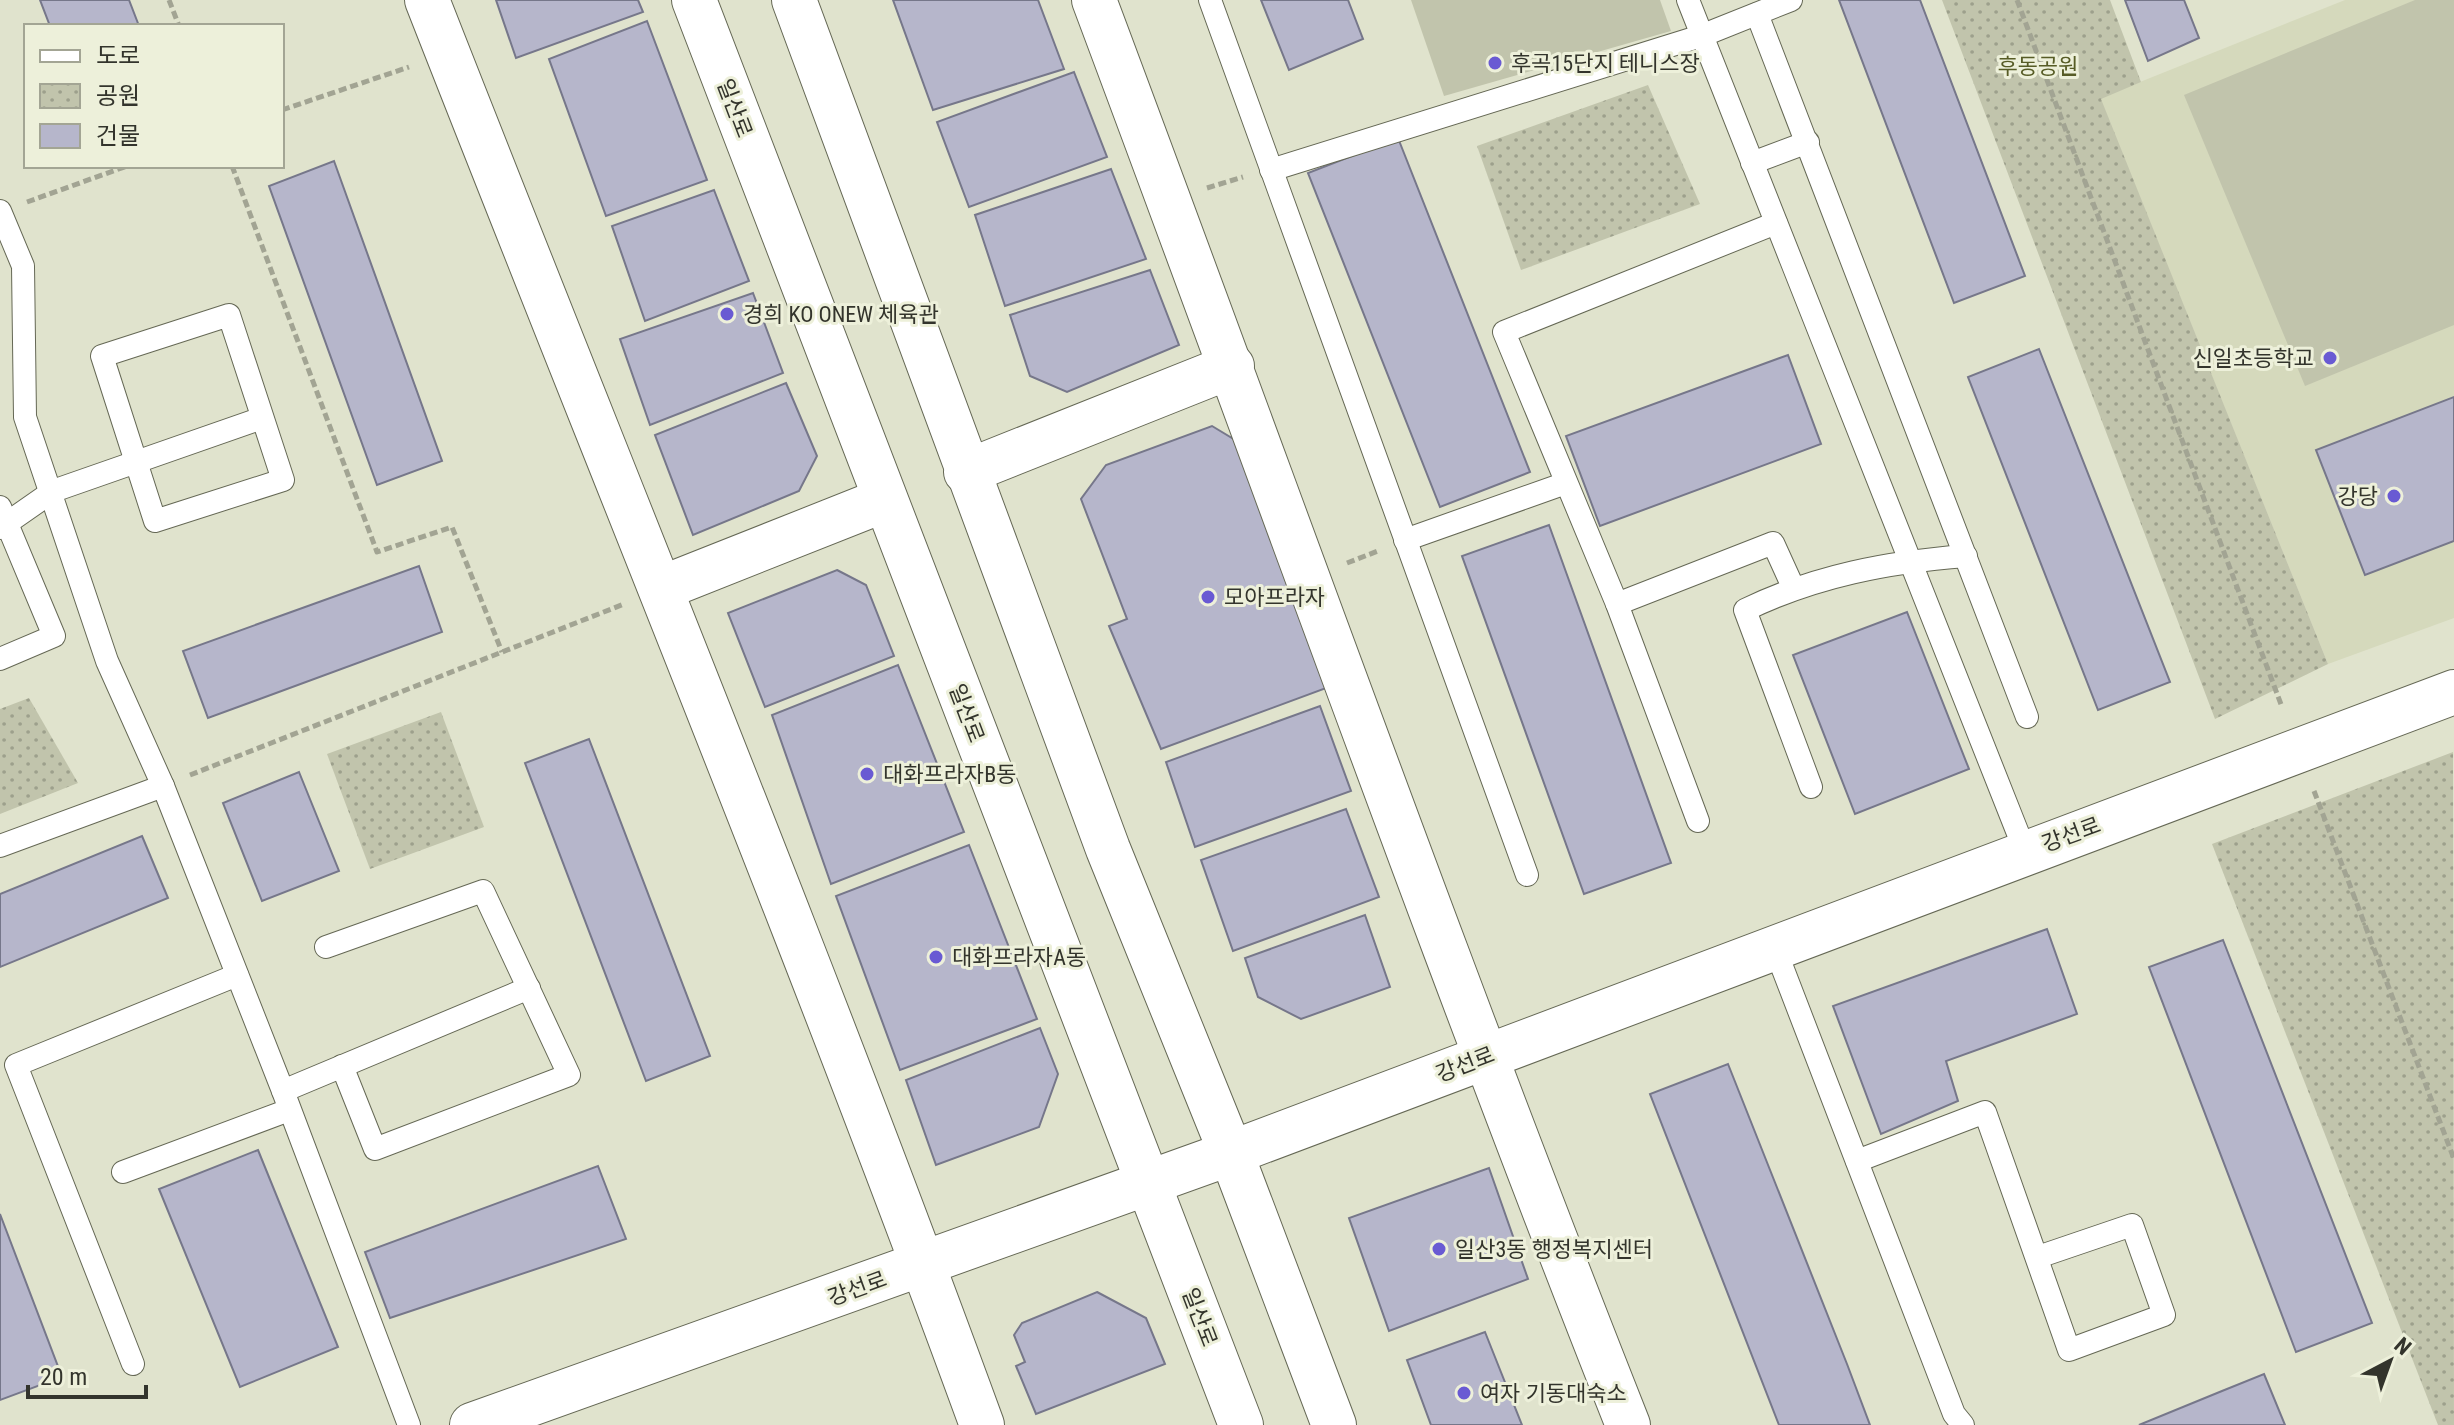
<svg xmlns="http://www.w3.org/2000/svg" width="2454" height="1425" viewBox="0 0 2454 1425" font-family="'Roboto Condensed','Noto Sans KR',sans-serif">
<defs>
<pattern id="park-dots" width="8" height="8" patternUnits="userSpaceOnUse" patternTransform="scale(2)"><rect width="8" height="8" fill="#c1c4ac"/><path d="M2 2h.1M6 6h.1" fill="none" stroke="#9da08c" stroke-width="1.8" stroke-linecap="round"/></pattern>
</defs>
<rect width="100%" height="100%" fill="#e0e3cd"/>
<polygon fill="#d5d9bc" points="2345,0 2454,0 2454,618 2328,664 2100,98"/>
<g fill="#c1c4ac">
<polygon points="1411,0 1660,0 1671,31 1444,96"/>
<polygon points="2415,0 2454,0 2454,325 2305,386 2184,95"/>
</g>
<g fill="url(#park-dots)">
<polygon points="1942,0 2110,0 2141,82 2101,99 2328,664 2215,719"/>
<polygon points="1648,85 1700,204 1521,270 1477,146"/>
<polygon points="29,698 78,783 0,814 0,709"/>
<polygon points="441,712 484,827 370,869 327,754"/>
<polygon points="2453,752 2454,1425 2438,1425 2212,844"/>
</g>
<g fill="#b6b6cb" stroke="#76778a" stroke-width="2">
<polygon points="40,0 129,0 139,26 50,26"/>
<polygon points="496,0 638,0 643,12 516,58"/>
<polygon points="893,0 1038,0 1064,69 933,110"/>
<polygon points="1261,0 1348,0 1363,39 1289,70"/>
<polygon points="1839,0 1920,0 2025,276 1954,303"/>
<polygon points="2125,0 2184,0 2199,38 2148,61"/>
<polygon points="647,21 707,180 606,216 549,59"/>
<polygon points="1074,72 1107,157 969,207 937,122"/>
<polygon points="1398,138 1530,472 1440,507 1308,173"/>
<polygon points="334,161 442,461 377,485 269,186"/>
<polygon points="1111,169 1146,259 1005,306 975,215"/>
<polygon points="714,190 749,281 645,321 612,226"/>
<polygon points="1150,270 1179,345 1067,392 1030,376 1010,315"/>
<polygon points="753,293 783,373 650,425 620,339"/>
<polygon points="2039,349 2170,682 2098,710 1968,377"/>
<polygon points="1788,355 1821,444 1600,526 1566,436"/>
<polygon points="786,383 817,456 799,491 693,535 655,435"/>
<polygon points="2454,397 2454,541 2365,575 2316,450"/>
<polygon points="1212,426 1240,443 1329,687 1161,749 1109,626 1127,619 1081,499 1106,465"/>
<polygon points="1549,525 1671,863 1584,894 1462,556"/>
<polygon points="419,566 442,632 208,718 183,651"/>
<polygon points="837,570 866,585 894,656 765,707 728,613"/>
<polygon points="1907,612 1969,769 1855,814 1793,655"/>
<polygon points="898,665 964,832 831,884 772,715"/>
<polygon points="1320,706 1351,791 1195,847 1166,762"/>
<polygon points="589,739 710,1056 646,1081 525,763"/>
<polygon points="299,772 339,871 262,901 223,803"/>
<polygon points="1346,809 1379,897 1233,951 1201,860"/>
<polygon points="142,836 168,898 0,967 0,894"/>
<polygon points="969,845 1037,1019 900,1070 836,896"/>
<polygon points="1365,915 1390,987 1301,1019 1258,997 1245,958"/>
<polygon points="2047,929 2077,1014 1946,1061 1958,1101 1881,1134 1833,1006"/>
<polygon points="2223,940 2372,1323 2296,1352 2149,967"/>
<polygon points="1040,1028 1058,1074 1039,1127 936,1165 906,1080"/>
<polygon points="1728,1064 1847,1364 1870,1425 1779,1425 1650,1094"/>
<polygon points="258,1150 338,1347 240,1387 159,1189"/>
<polygon points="598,1166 626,1239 390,1318 365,1252"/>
<polygon points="1489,1168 1528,1279 1389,1331 1349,1218"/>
<polygon points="0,1214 62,1377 0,1400"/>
<polygon points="1097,1292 1146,1318 1165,1364 1036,1414 1016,1366 1025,1362 1014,1335 1022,1323"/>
<polygon points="1485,1332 1522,1425 1431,1425 1407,1360"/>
<polygon points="2264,1374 2285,1425 2139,1425 2222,1391"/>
</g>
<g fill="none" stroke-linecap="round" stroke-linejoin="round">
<defs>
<g id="service">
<polyline points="1210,0 1527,875"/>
<polyline points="1688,0 2025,851"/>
<polyline points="1757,14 2027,717"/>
<polyline points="1752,163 1808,142"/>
<polyline points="1271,170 1701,36 1791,0"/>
<polyline points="0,211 23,266 25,417 107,661 163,786 283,1091 409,1425"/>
<polygon points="229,315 283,480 155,521 102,356"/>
<polyline points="0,507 54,636 0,659"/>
<polyline points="0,528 53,491 262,418"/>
<polyline points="1405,540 1566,483"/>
<polyline points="1617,604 1773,543 1793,587"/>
<path d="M1811,787L1745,610C1815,576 1888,562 1966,556"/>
<polyline points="1698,821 1617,604 1504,332 1776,223"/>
<polyline points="0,846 163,786"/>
<polyline points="1774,946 1954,1414 1963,1425"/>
<polyline points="326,947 483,891 569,1075 375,1149 342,1066"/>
<polyline points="283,1091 529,988"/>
<polyline points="1857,1161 1985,1112 2069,1350 2164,1315 2132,1225 2038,1257"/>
<polyline points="123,1172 289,1110"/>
<polyline points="133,1364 16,1065 237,975"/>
</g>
<g id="minor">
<path d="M427,0C613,475 807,946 982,1425"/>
<path d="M1094,0C1272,475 1441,953 1628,1425"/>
<polyline points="966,472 1232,366"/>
<polyline points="662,588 884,500"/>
</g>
<polyline id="secondary" points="472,1425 1231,1153 2454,692"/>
<g id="primary">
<polyline points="694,0 1241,1425"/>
<polyline points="794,0 1108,849 1231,1153 1334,1425"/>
</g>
</defs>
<use href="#service" stroke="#656855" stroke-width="24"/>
<use href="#minor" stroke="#656855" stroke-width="46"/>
<use href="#secondary" stroke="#656855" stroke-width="46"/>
<use href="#primary" stroke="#656855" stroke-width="46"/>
<g stroke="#a2a493" stroke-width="5" stroke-dasharray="8 4" stroke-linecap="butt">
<polyline points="169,0 179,26"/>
<polyline points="2017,0 2282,707"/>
<polyline points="282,110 409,67"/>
<polyline points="232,166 377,552 452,527 502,652"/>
<polyline points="1207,188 1243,177"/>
<polyline points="27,202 127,166"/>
<polyline points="1347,563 1378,551"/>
<polyline points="190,775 624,604"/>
<polyline points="2314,791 2454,1159"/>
</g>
<use href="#service" stroke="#fff" stroke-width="22"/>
<use href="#minor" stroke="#fff" stroke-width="44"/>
<use href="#secondary" stroke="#fff" stroke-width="44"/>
<use href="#primary" stroke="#fff" stroke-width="44"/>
</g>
<g fill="#695ad3" stroke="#edf0da" stroke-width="3">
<circle cx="1495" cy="63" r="8"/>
<circle cx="727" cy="314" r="8"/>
<circle cx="2330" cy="358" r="8"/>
<circle cx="2394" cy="496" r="8"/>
<circle cx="1208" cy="597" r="8"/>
<circle cx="867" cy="774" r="8"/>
<circle cx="936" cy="957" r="8"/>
<circle cx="1439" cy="1249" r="8"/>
<circle cx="1464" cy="1393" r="8"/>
</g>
<g text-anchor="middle" stroke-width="6" stroke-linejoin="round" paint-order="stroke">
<g font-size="22" fill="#33342c" stroke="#edf0da" text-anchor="start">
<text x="1511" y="71">후곡15단지 테니스장</text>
<text x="743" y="322">경희 KO ONEW 체육관</text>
<text x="2314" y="366" text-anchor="end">신일초등학교</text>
<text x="2378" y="504" text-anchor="end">강당</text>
<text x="1224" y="605">모아프라자</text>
<text x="883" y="782">대화프라자B동</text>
<text x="952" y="965">대화프라자A동</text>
<text x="1455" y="1257">일산3동 행정복지센터</text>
<text x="1480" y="1401">여자 기동대숙소</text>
</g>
<g font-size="22" fill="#575c26" stroke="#edf0da">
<text x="2038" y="74">후동공원</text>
</g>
<g font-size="22" fill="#33342c" stroke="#edf0da">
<text transform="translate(735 108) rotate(69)" y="8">일산로</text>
<text transform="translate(967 713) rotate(69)" y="8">일산로</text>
<text transform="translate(2071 834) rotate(-20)" y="8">강선로</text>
<text transform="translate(1465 1064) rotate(-21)" y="8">강선로</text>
<text transform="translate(857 1288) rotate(-20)" y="8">강선로</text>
<text transform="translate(1200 1317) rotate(69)" y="8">일산로</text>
</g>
</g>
<rect x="24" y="24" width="260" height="144" fill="#edf0da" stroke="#a3a594" stroke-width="2"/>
<rect x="40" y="50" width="40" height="12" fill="#ffffff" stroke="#a3a594" stroke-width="2"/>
<text x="96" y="64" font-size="24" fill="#33342c">도로</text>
<rect x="40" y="84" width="40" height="24" fill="url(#park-dots)" stroke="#a3a594" stroke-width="2"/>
<text x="96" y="104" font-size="24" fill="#33342c">공원</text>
<rect x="40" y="124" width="40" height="24" fill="#b6b6cb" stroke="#a3a594" stroke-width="2"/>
<text x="96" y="144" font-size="24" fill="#33342c">건물</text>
<g transform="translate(2390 1361) rotate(41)" stroke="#edf0da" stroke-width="6" paint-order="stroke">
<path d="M0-6L14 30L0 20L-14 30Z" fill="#33342c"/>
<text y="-12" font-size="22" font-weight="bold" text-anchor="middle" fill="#33342c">N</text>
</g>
<path d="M28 1385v12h118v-12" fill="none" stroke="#33342c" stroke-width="4"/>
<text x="40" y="1385" font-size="24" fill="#33342c" stroke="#edf0da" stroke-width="6" paint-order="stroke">20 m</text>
</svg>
